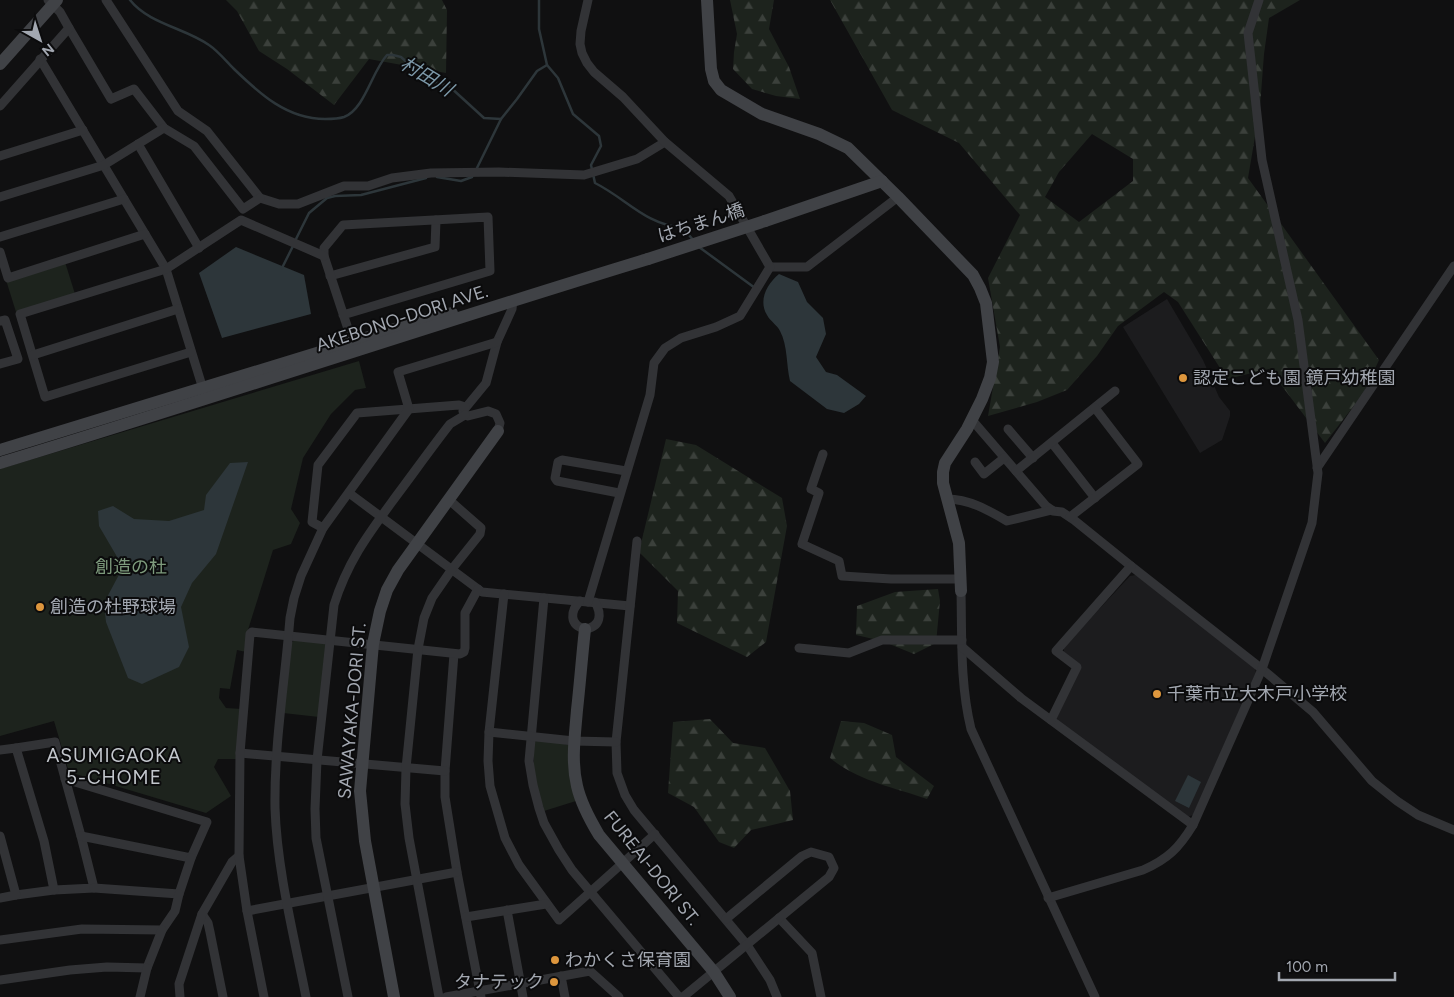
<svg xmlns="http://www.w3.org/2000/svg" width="1454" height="997" viewBox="0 0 1454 997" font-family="Figtree,'Noto Sans JP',sans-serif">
<defs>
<pattern id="forest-firs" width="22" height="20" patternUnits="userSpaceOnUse" patternTransform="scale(1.25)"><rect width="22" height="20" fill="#1d231d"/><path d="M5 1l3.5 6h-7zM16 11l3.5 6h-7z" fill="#3b403b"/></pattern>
</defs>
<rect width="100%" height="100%" fill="#101011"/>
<g fill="#1c1c1e">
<polygon points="1167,299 1203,360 1219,397 1230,411 1230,416 1222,440 1200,453 1123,327"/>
<polygon points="1136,575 1254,666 1256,672 1193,815 1188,817 1059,723 1056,716 1082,666 1064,652 1064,647 1130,576"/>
</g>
<g fill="url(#forest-firs)" fill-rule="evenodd">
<polygon points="226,0 442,0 447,10 446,73 369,59 334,105 287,69 259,51 237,11"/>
<polygon points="730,0 774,0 769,29 789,67 800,99 776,96 752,89 733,69 734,52 737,34"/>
<path d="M830,0H1300L1269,18L1264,54L1260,107L1248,178L1379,360L1363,394L1325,443L1269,369L1227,379L1178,302L1164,292L1118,326L1097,356L1067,390L1037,402L988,416L1000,347L988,278L1020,215L959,143L892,110ZM1092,134L1133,159V181L1079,222L1045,197L1059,172Z"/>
<polygon points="666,439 696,445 782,498 787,526 766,642 747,657 677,623 678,591 639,552"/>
<polygon points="938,589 940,601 936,643 914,654 882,641 856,635 857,606 895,592"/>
<polygon points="710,719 733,743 765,748 790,791 793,820 751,830 734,848 719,842 694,807 668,793 673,722"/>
<path d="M841,721L864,723L892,735L896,757L934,786L927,799C893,787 858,781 830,758Z"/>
</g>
<g fill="#1d231d">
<polygon points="65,262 75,294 16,312 6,280"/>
<polygon points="359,361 366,388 355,390 331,414 303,458 291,509 300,523 291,544 273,550 247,633 246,652 237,650 230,689 220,688 219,698 226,708 242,709 237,759 218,759 214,767 231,796 206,813 69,772 54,721 0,736 0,469"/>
<polygon points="296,639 323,641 327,645 319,717 283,713 291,643"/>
<polygon points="537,739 570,745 576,801 544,811 534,777 534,741"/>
</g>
<g fill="#2d363a">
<polygon points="236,247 304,275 311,314 222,338 199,273"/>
<path d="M779,274L798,282L807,302L823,318L826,334L816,357L826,372L837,375L866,396L859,404L844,413L827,409L790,381C786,365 788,346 780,331C777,325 770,321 767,315C758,300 767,284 779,274Z"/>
<polygon points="248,462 216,554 192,583 181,607 189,647 179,667 142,684 128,678 106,622 104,603 123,567 99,526 98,511 113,506 134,519 169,521 204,510 206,495 230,463"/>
<polygon points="1188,775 1201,782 1189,808 1175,801"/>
</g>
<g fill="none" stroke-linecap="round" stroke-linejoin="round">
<g stroke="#2d363a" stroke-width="2.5">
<path d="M130,0C149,24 185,28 209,45C218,51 226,61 234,69C260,94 287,119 325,119C332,119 338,119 344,117C365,109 372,71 387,55H393L401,57L427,80L449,86L484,118L501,119"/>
<path d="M539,0V29L547,65L558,78L573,114L599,136L601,146L591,165L595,183C627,199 644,224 683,228L694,241"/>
<polyline points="476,170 501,119 517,99 537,71 547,65"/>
<polyline points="437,177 461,181 472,177 473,175"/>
<polyline points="295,241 309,213 327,198 335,196 361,195 426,178"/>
<polyline points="699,247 755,288"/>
<polyline points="282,268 293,246"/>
</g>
<g stroke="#323336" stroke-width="9">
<polyline points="106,0 178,111 207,131 260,198 279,204 298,204 344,186 368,186 392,178 431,173 499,172 584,175 637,159 665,142"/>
<polyline points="69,28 111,99 134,89 164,128 194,146 243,209 260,198"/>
<polyline points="40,59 166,269 203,389"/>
<polyline points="0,106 69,28 60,12 48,0"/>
<polyline points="138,144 199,248"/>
<polyline points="0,156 83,130"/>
<polyline points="0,197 104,165 164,128"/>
<polyline points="0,237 124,199"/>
<polyline points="0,252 8,278 145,234"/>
<polyline points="770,267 807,267 898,197"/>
<polyline points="330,276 435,247 436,220"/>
<polyline points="343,315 490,271 488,217 343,225 324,248 324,256 354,347"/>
<polyline points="0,321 5,320 18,359 0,364"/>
<polyline points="191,352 45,397 20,314 166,269 241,220 324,256"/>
<polyline points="33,355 178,309"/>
<polyline points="972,420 1046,506 1053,511 1062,512 1074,520 1131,566 1262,669 1313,712 1372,781 1397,801 1418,815 1454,830"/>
<polyline points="1008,429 1033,458"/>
<polyline points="498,431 500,423 496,414 488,411 468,416 465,415 463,411 486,383 497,342 512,309 513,300"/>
<polyline points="1052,443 1095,498"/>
<polyline points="823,454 811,489 819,493 802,544 839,561 842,576 891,579 961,579"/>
<polyline points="975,462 984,474 1004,458"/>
<polyline points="1317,468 1454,266"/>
<polyline points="1016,471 1115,391"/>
<polyline points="349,493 482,592 630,606"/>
<polyline points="619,493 557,481 555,478 558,462 562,460 626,471"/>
<path d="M947,499C969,499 988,510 1007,521L1052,510"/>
<polyline points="1070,517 1138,464 1095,408"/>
<polyline points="323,528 312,522 318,465 357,413 459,405 465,407"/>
<polyline points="637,541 616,742 617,773 625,795 634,810 747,945 770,980 777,997"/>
<path d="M961,591C962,637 960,684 971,729L1095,997"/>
<polyline points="504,594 489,732 488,761 490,786 505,838 519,865 559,920 655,834"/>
<polyline points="544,598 529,761 533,785 539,808 544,823 559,850 572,870 679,997"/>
<path d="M580,601C570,611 569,625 585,629C601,627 602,614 595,602"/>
<polyline points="588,602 650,395 654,363 665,348 681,338 716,327 740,316 770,267 729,196 665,142 623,97 594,72 587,63 582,53 580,44 581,31 588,0"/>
<polyline points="962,647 1021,698 1193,825"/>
<polyline points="799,648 849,653 882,640 962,640"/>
<polyline points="454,654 445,771 445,797 457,872 481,997"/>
<polyline points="1051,720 1077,667 1056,651 1131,566"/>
<polyline points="489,732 574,741 616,742"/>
<polyline points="16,748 55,742 81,836 94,888 54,890"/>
<polyline points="0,750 16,748 44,841 54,890 16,895"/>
<polyline points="240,753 445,771"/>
<polyline points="65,779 207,822 191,858 81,836"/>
<polyline points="0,836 16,895 0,898"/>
<polyline points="94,888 179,894 191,858"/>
<path d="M1048,898L1143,870C1168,859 1179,848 1193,825L1262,669L1312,523L1318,473L1298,320L1262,160L1248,33L1259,0"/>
<polyline points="507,910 523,997"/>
<polyline points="247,911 457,872"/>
<polyline points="202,914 208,923 210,932 223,997"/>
<polyline points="466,917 546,904"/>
<polyline points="779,918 812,953 821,997"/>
<polyline points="0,940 82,929 162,930 175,911 179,894"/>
<polyline points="561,976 565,997"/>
<polyline points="0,980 70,970 107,967 147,968 162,930"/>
<polyline points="140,997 147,968"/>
<polyline points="180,997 179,984 202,914 232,862 239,856"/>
<polyline points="264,997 247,911 239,856 240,753 250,634 252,632 460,654 464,652 465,648 465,613 478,589"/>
<path d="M306,997C294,936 277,870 275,808C274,745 285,681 290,618L294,598L301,576L323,528L409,409L398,372L497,342"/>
<path d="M348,997L316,838L315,809L317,760L334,605C348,560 370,532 397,495C415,471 432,447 450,424L465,415"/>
<polyline points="439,997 409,838 405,804 406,768 418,649 424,618 432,598 452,569 480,534 481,528 448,499"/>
<polyline points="446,997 590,971 619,997"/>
<polyline points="683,997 829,877 834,868 829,857 811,852 802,856 726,919"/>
</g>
<g stroke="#404246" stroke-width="12">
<polyline points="707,0 711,69 714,81 721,90 762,114 819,134 848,148 898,197 973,275 980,288 986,303 993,362 990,378 982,399 967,429 945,463 943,472 943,483 959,543 961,591"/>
<polyline points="0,64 57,0"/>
<polyline points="765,221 882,181"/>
<polyline points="0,450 434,317 452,313"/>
<path d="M0,463C217,397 431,325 648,259"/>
<path d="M585,629C582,656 580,683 577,710C575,735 571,761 577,786C581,804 590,820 599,835L714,972L730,997"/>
<polyline points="394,997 365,841 360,791 373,644 380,611 387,590 398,570 498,431"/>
</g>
<polyline stroke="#404246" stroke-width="12" points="648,259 765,221"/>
</g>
<g fill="#dd963d" stroke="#0b0b0c" stroke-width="2">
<circle cx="1183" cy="378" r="5"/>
<circle cx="40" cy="607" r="5"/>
<circle cx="1157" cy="694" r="5"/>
<circle cx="555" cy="960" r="5"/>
<circle cx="554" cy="982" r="5"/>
</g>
<g text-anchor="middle" stroke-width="4" stroke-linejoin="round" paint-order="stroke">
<g font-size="18" fill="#a3a8b1" stroke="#0b0b0c">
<text transform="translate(701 223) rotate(-18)" y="6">はちまん橋</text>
<text transform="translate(402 318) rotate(-18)" y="6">AKEBONO-DORI AVE.</text>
<text transform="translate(352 711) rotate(-85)" y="6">SAWAYAKA-DORI ST.</text>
<text transform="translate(652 868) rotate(51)" y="6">FUREAI-DORI ST.</text>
</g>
<g font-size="18" fill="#a3a8b1" stroke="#0b0b0c" text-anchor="start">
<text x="1193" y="384">認定こども園 鏡戸幼稚園</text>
<text x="50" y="613">創造の杜野球場</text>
<text x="1167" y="700">千葉市立大木戸小学校</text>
<text x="565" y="966">わかくさ保育園</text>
<text x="544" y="988" text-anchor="end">タナテック</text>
</g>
<g font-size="18" fill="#7d9a7c" stroke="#0b0b0c">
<text x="131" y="573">創造の杜</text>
</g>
<g font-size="19" font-style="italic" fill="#7d99a9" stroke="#0b0b0c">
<text transform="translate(427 76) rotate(31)" y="7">村田川</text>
</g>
<g font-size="19" letter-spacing="1" fill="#c3c7cd" stroke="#0b0b0c">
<text x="114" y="762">ASUMIGAOKA<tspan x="114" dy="22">5-CHOME</tspan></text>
</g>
</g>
<g transform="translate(40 40) rotate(141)" stroke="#0b0b0c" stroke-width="4" paint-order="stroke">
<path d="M0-4L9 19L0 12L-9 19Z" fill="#a3a8b1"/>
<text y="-8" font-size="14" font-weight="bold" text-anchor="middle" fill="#a3a8b1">N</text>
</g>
<path d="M1279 972v8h116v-8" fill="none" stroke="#a3a8b1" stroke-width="2.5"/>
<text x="1286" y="972" font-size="15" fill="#a3a8b1" stroke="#0b0b0c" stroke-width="4" paint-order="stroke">100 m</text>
</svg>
